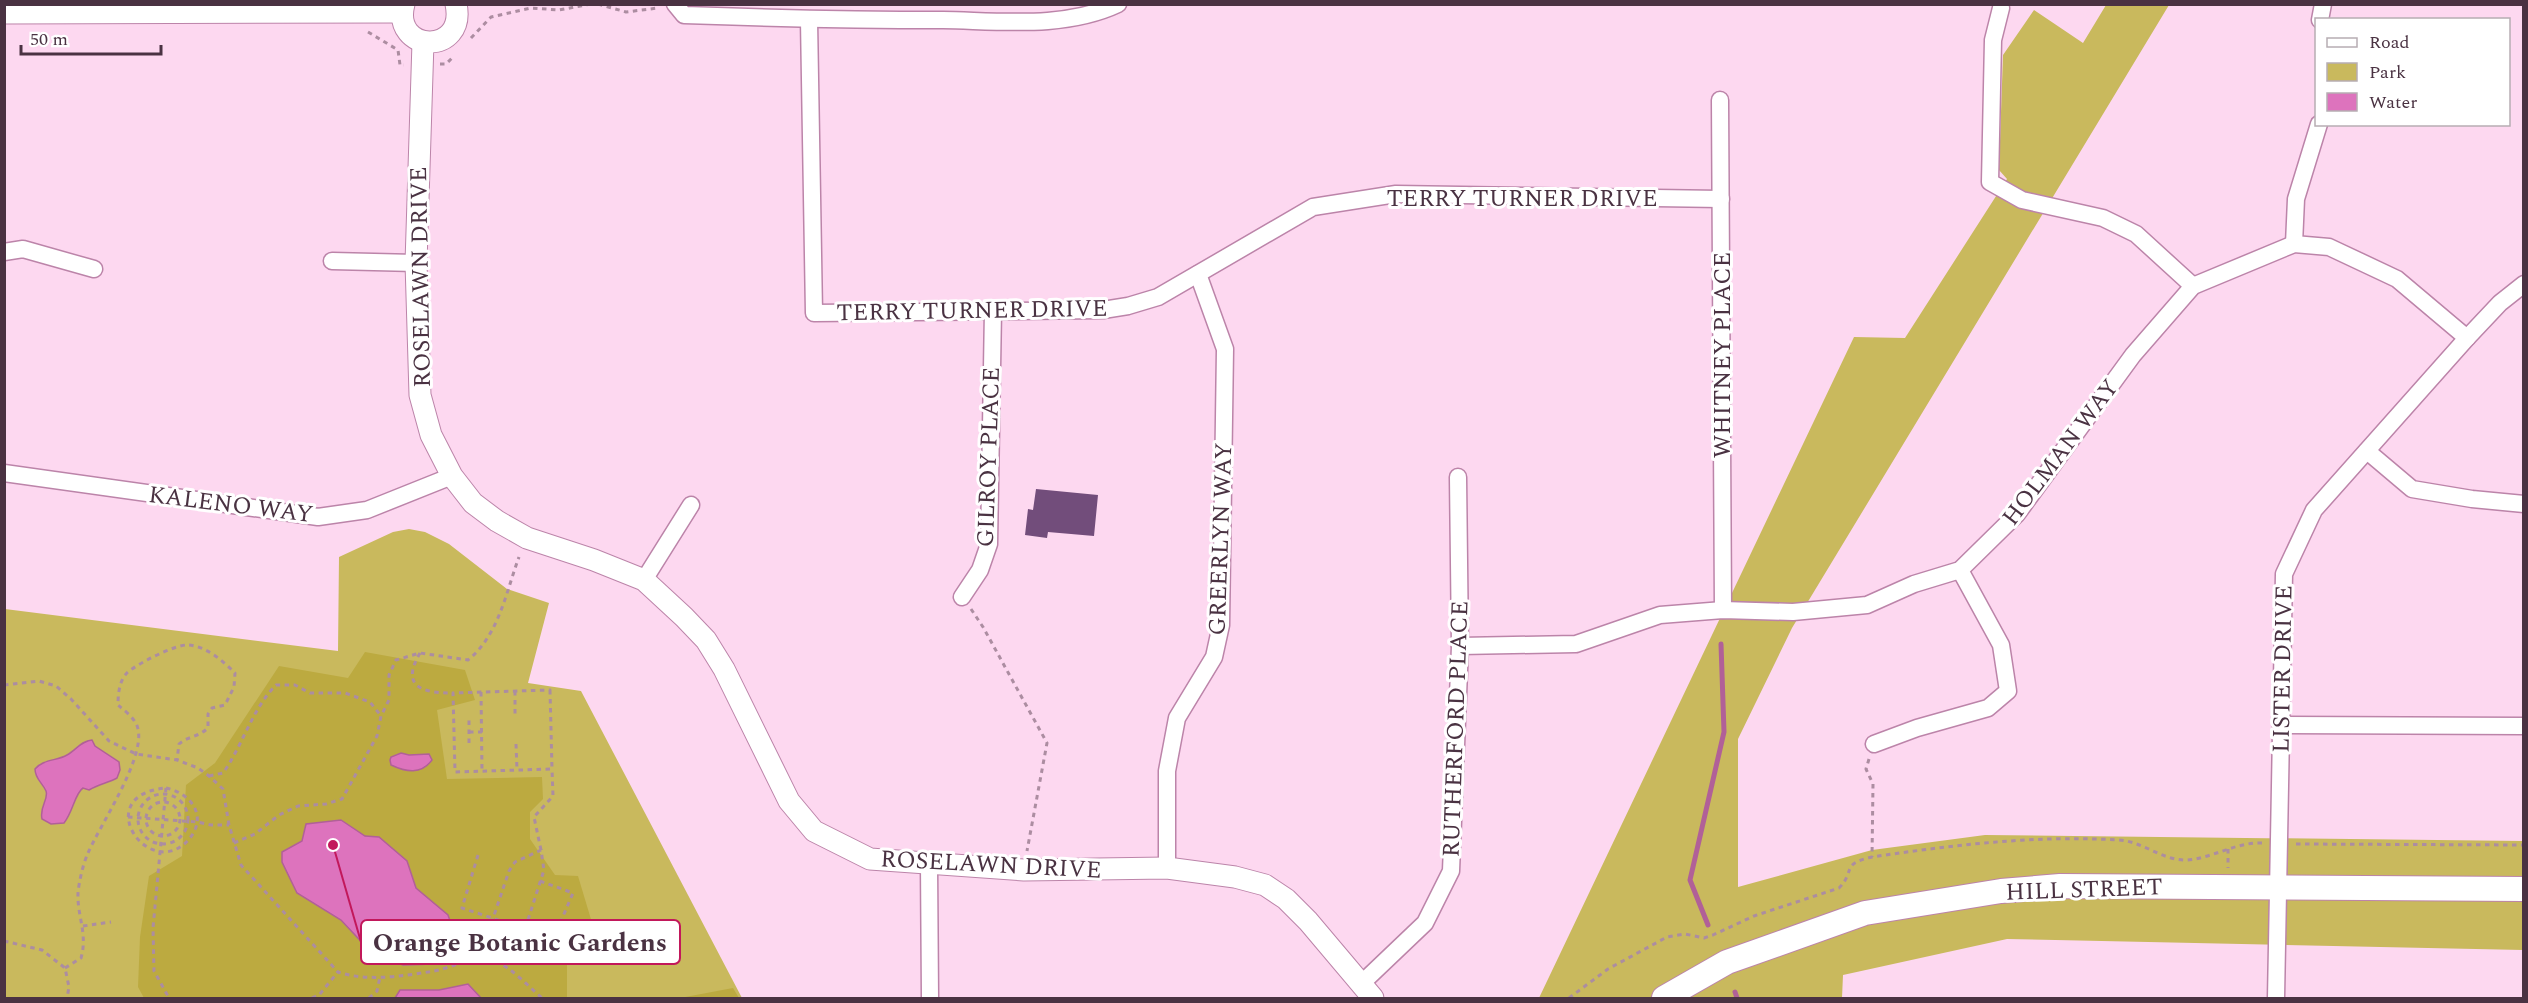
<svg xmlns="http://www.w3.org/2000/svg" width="2528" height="1003" viewBox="0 0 2528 1003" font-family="Spectral,serif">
<rect width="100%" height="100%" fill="#fdd8f0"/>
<g fill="#c9b95d">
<polygon points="2106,5 2169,5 1792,628 1738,739 1738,887 1872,850 1985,835 2523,841 2523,950 2007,939 1843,975 1842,998 1539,998 1854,337 1905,338 2007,179 1999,170 2003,55 2034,10 2083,43"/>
<polygon points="409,529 425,532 449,544 507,589 549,603 528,683 581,691 742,998 5,998 5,609 338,651 339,557 393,532"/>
</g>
<g fill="#bcaa40">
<polygon points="365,652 465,670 475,700 437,710 447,779 542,777 543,799 530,812 530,839 555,875 578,876 602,956 567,958 567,998 144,998 138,987 140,937 149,876 182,856 186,785 215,763 279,666 348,678"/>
<polygon points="733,988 739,998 680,998"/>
</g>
<g fill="#dd73bd" stroke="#b16098" stroke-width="1.5">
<path d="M92,740L95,746L119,762L120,770L117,778C108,783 99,784 89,790L83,788C75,793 73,812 64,823L51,824L42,819C39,807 49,799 46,791C42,782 35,779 35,769C43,759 57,761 67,755C76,750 81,741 92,740Z"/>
<path d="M401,753L409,755L429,754L432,760C421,775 406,772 391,765L390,760L391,757Z"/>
<polygon points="341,820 365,836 379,837 407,861 416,888 448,915 461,953 434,964 403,965 371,952 341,920 297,893 282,862 282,852 302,841 306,824"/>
<polygon points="468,984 481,998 395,998 400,990 439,990"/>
</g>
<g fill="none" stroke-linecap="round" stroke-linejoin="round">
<g stroke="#b16098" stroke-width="5">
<polyline points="1708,925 1690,880 1724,732 1721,644"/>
<polyline points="1735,992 1737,998"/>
</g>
</g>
<polygon fill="#724d7b" points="1036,489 1098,495 1094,536 1048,532 1047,538 1025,535 1028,509 1033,510"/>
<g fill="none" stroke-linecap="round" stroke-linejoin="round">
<defs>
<g id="minor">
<path d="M675,4L684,15C770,18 857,20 943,20C1001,21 1065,29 1118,4"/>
<polyline points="2001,8 1993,40 1990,182 2022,200 2103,218 2136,234 2193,286"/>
<polyline points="809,20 814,313 1103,310 1128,306 1158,297 1313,207 1396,194 1721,199"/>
<polyline points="2320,20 2323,4"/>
<polyline points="1720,100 1723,610"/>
<polyline points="2294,244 2296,199 2319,124"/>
<polyline points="4,252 23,249 94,269"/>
<polyline points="332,261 416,263"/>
<polyline points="2367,451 2412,489 2472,499 2524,504"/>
<polyline points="4,473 318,517 367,510 452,476"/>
<polyline points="644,580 691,505"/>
<polyline points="962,597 980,570 989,544 993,310"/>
<polyline points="1460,646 1576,644 1660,615 1723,610 1793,612 1867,605 1914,584 1960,570 2017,514 2133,355 2193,286 2294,244 2329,247 2397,279 2467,338"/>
<polyline points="2281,725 2524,726"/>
<polyline points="1874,744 1917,728 1988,708 2008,691 2001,645 1960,570"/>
<polyline points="929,864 930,998"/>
<polyline points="1167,868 1167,771 1177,718 1214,657 1221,625 1225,349 1198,274"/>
<polyline points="1361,984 1425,923 1451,871 1460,646 1458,477"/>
<polyline points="2276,998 2284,574 2314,510 2467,338 2500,303 2524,284"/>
</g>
<g id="tertiary">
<path d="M404,4C391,53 467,56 456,4"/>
<polyline points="4,13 402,12"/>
<polyline points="423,42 416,263 420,395 431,435 452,476 473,503 497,521 527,538 594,560 644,580 684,617 706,640 724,669 789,801 814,831 870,859 1024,870 1167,868 1235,877 1265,885 1286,899 1308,921 1373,998"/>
</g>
<polyline id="secondary" points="1664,998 1727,962 1865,913 2001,891 2060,886 2524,889"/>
</defs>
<use href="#minor" stroke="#bc84a9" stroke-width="19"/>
<use href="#tertiary" stroke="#bc84a9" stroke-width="23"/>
<use href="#secondary" stroke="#bc84a9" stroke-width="26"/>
<g stroke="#ac8da1" stroke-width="3" stroke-dasharray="4.5 4.5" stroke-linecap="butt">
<polyline points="598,4 626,12 658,8"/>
<polyline points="368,32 398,50 400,65 404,65"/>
<polyline points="471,38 491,17 531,8 559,10 591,4"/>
<polyline points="440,64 446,64 452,58"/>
<polyline points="971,609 983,627 1047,743 1027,851"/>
<path d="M420,653C400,687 422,693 453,693"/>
<path d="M4,685L39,681L56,686L71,699L109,741L136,754L177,760L198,768L209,776L223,789L229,825L241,865L338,972C367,982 404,976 434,971C455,967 474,954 496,962C510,966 530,988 542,998"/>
<polygon points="550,690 552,769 455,772 453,693"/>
<polyline points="515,691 515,718"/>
<polyline points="481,692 482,771"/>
<polyline points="469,732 482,732"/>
<polyline points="469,743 469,720"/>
<polyline points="516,744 517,770"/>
<polyline points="1869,759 1866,769 1873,784 1872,857"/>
<path d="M209,776L223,773C243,745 252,709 276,685H295L310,693H345L370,702L381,716"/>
<polyline points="166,788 153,928 154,971 169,998"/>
<path d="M166,788C190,793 208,815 190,838C151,886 87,795 166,788Z"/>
<circle cx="163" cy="819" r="25"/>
<circle cx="163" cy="819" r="17"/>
<polyline points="128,817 197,822 211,825 229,825"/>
<path d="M234,843L255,834L279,815L298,806L326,804L342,799L377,736L381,716L389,700V675L396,660L420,653L468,660C499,635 506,592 519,557"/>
<polyline points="2296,844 2524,845"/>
<polyline points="2228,849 2228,868"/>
<polyline points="541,850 534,817 553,796 552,769"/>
<polyline points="478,855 462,908 525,929 565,948"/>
<polyline points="540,881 573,893 552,942"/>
<polyline points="83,926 111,922"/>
<polyline points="4,941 42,950 65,968 69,987 67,998"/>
<polyline points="480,957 509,871 515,862 541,850 544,870 525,929"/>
<path d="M65,968L81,958C88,934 77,916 78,893C79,882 83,864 88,853C100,825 145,759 138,729C136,719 125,711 118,705C118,695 119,682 126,674C134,665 176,644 188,645C206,646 223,661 235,673L234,687L225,705L212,708L208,714V728C197,738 188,736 179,744L177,760"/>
<polyline points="312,998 319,995 338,972"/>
<polyline points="369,998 377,991 380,977"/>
<path d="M1569,998L1608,969L1667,937L1685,934L1704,938L1713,935L1754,916L1839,888C1856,871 1840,864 1872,857C1953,845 2036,835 2118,840C2143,841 2162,861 2187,860C2213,858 2236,842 2262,843"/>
</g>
<use href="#minor" stroke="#fff" stroke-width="16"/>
<use href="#tertiary" stroke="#fff" stroke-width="21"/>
<use href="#secondary" stroke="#fff" stroke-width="24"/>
</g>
<g text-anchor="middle" stroke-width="6" stroke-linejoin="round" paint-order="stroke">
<g font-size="24" fill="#4a3242" stroke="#fff">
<text x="1522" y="206">TERRY TURNER DRIVE</text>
<text transform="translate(420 277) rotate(-91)" y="8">ROSELAWN DRIVE</text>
<text transform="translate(972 310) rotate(-1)" y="8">TERRY TURNER DRIVE</text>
<text transform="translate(1722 355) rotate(-90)" y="8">WHITNEY PLACE</text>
<text transform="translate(2060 452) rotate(-53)" y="8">HOLMAN WAY</text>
<text transform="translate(988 457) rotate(-88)" y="8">GILROY PLACE</text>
<text transform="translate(231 504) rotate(7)" y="8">KALENO WAY</text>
<text transform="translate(1220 539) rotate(-88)" y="8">GREERLYN WAY</text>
<text transform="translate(2282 669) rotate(-89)" y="8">LISTER DRIVE</text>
<text transform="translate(1455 729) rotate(-88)" y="8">RUTHERFORD PLACE</text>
<text transform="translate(991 864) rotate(3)" y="8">ROSELAWN DRIVE</text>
<text transform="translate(2084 889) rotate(-2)" y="8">HILL STREET</text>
</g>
</g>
<path fill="none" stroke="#c2185b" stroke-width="2" d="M333 845L361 942"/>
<circle fill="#c2185b" stroke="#fff" stroke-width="2" cx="333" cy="845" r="6"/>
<rect fill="#fff" stroke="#c2185b" stroke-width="2" x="361" y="920" width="319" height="44" rx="6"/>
<g font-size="26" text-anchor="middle" font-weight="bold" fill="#4a3242">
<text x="520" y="951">Orange Botanic Gardens</text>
</g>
<rect width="2528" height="1003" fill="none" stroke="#4a3242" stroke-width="12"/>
<rect x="2315" y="18" width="195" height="108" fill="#ffffff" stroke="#b7adb3" stroke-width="1.5"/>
<rect x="2327" y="38" width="30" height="9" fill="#ffffff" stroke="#b7adb3" stroke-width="1.5"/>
<text x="2369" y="48" font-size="18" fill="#4a3242">Road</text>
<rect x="2327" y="63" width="30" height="18" fill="#c9b95d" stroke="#b7adb3" stroke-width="1.5"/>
<text x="2369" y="78" font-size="18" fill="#4a3242">Park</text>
<rect x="2327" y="93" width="30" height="18" fill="#dd73bd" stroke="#b7adb3" stroke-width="1.5"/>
<text x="2369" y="108" font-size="18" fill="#4a3242">Water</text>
<path d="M21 45v9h140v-9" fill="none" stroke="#4a3242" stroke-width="3"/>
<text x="30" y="45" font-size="18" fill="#4a3242" stroke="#ffffff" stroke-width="4.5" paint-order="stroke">50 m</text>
</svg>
